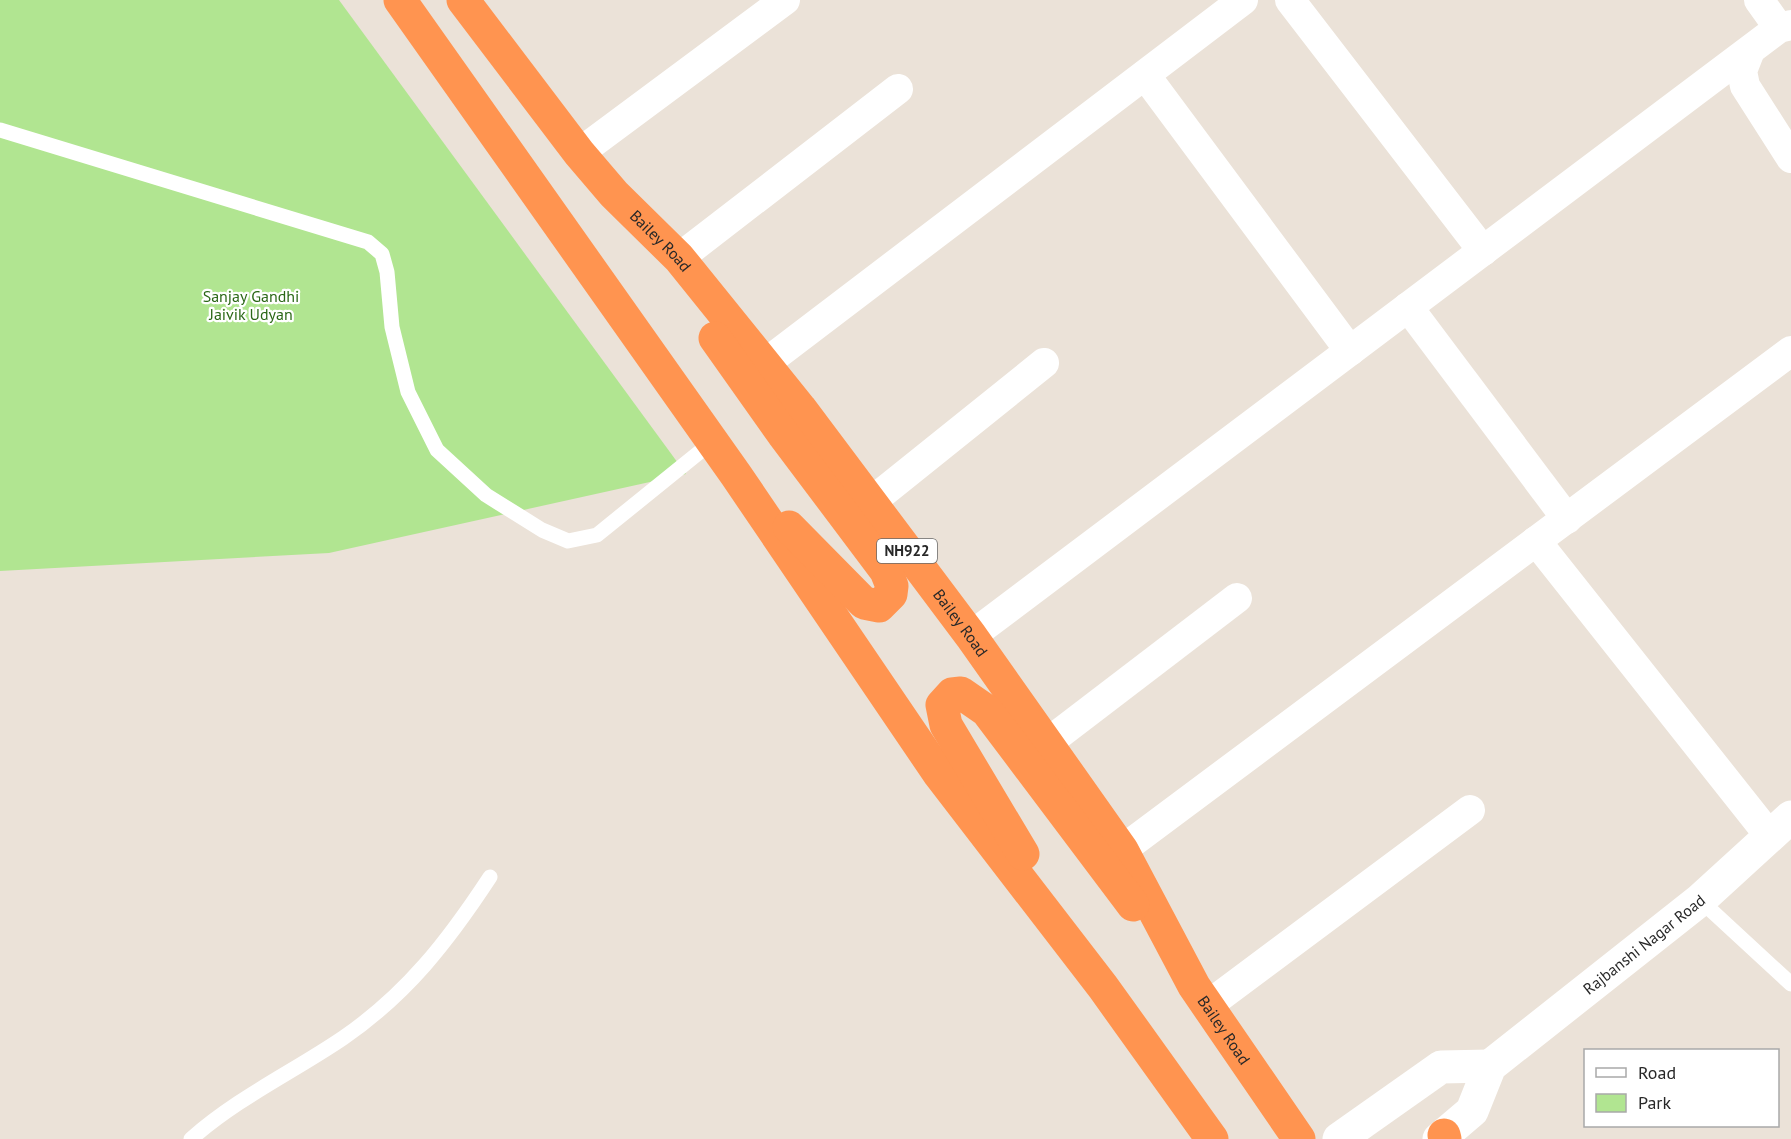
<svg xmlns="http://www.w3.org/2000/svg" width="1791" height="1139" viewBox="0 0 1791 1139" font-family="'PT Sans',sans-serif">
<rect width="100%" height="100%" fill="#ebe2d8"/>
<polygon fill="#b1e591" points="0,0 339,0 686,474 329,553 0,571"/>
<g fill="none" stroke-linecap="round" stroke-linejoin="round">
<g stroke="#fff" stroke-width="15">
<polyline points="0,130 368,242 382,254 387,272 392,327 408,392 437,450 486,495 542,530 568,541 597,535 712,442"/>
<polyline points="1700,900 1791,984"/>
<path d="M191,1139C237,1098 293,1072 343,1038C407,994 448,941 490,877"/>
</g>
<g stroke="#fff" stroke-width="30">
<polyline points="1290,0 1483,251"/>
<polyline points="1759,0 1779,28"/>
<polyline points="1749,53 1742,71 1745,86 1791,158"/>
<polyline points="1145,75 1350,351"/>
<polyline points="579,153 785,0"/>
<polyline points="679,258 898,89"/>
<polyline points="1408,307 1567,519"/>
<polyline points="763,365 1243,0"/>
<polyline points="871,502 1044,363"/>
<polyline points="1536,541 1769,835"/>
<polyline points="971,636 1779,28 1791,25"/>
<polyline points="1046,744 1237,598"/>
<polyline points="1122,850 1791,351"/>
<polyline points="1207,1006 1470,810"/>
</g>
<g stroke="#fff" stroke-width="33">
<polyline points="1339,1139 1441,1067 1490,1066"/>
<path id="s1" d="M1439,1139L1472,1111L1490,1066L1700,900L1791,817"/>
</g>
<g stroke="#ff9450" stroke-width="33">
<polyline points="400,0 736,475 939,774 1103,987 1212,1139"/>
<path id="s2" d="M463,0L579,153L614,194L679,258L800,408L971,636L1122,850L1194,986L1299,1139"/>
<polyline points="715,338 783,434 886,571 892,586 891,594 879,606 864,603 789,527"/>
<polyline points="1023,854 946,725 942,705 952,694 961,693 987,711 1133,905"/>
<polyline points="1444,1135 1445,1139"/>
</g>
</g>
<g text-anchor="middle" stroke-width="4.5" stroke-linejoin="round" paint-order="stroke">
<rect fill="#fff" stroke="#686868" stroke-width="1.5" x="877" y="539" width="60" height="24" rx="4.5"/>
<g font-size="15" font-weight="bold" fill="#282828">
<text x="907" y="556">NH922</text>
</g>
<g font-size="16" fill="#282828" stroke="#fff">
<text dy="6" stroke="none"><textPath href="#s2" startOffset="312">Bailey Road</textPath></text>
<text dy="6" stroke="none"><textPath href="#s2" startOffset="798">Bailey Road</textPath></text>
<text dy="6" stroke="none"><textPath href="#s1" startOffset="288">Rajbanshi Nagar Road</textPath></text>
<text dy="6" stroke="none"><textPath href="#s2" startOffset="1284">Bailey Road</textPath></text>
</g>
<g font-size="16" fill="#2a6716" stroke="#fff">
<text x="251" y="302">Sanjay Gandhi<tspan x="251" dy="18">Jaivik Udyan</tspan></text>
</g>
</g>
<rect x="1584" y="1049" width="195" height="78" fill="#ffffff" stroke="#a9a9a9" stroke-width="1.5"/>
<rect x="1596" y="1068" width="30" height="9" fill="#ffffff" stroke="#a9a9a9" stroke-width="1.5"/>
<text x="1638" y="1079" font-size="18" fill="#282828">Road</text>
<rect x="1596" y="1094" width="30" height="18" fill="#b1e591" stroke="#a9a9a9" stroke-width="1.5"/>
<text x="1638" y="1109" font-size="18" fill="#282828">Park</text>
</svg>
